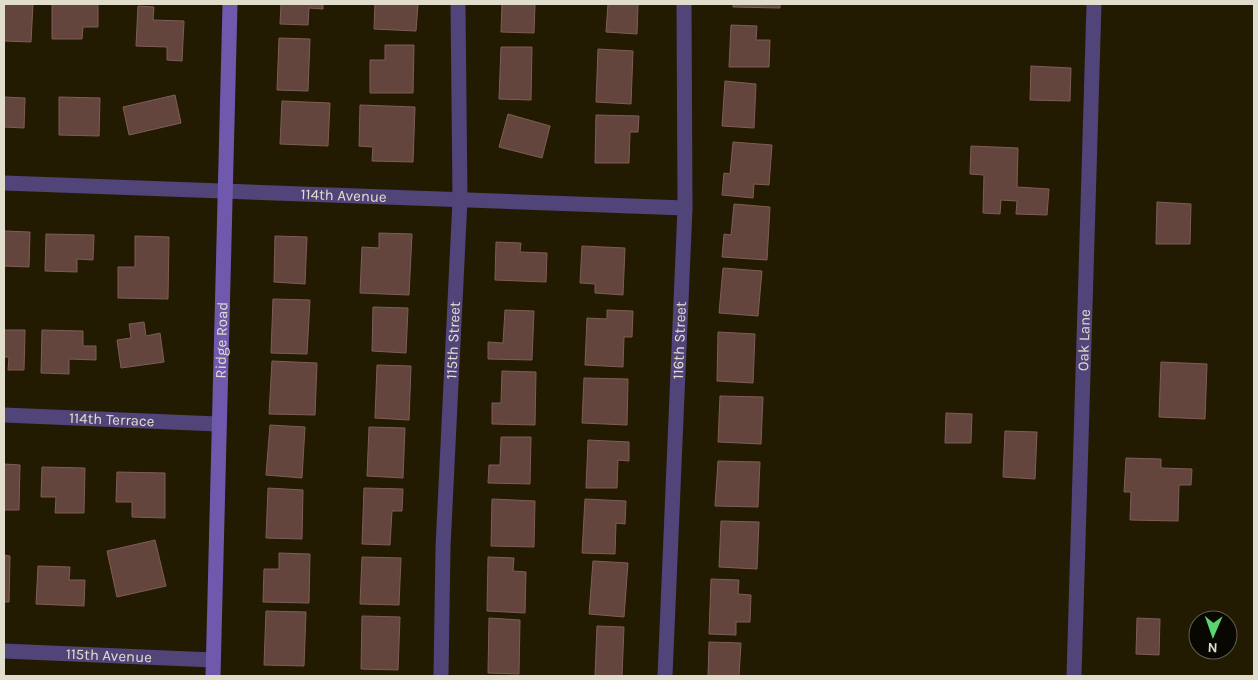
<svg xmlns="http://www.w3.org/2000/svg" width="1258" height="680" viewBox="0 0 1258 680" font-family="Karla,sans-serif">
<rect width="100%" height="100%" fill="#231b01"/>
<g fill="#64453e" stroke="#7e5d56">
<polygon points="4,4 33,4 31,42 4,41"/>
<polygon points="52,4 98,4 98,27 83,27 82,39 52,39"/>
<polygon points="281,4 323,4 323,9 309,8 308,25 280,24"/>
<polygon points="375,4 418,4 416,31 374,29"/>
<polygon points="502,4 535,4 534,33 501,32"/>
<polygon points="608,4 638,4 637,34 606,32"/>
<polygon points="733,4 780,4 780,8 733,7"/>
<polygon points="138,6 154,7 153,20 184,21 182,61 167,60 167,47 136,46"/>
<polygon points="731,25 757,26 756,40 770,40 769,67 729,67"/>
<polygon points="279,38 310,39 308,91 277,90"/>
<polygon points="385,45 414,45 413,93 370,93 370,60 385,60"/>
<polygon points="501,47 532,47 531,100 499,99"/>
<polygon points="598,49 633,51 631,104 596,102"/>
<polygon points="1031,66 1071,68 1070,101 1030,100"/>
<polygon points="725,81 756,84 754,128 722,126"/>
<polygon points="175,95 181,123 129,135 123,107"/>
<polygon points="4,97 25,98 24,128 4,127"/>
<polygon points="59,97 100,98 99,136 59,135"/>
<polygon points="282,101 330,103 328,146 280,144"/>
<polygon points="360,105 415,107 413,162 372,161 373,147 359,146"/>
<polygon points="508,114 550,126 542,158 499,147"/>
<polygon points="596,115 639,116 638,132 630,132 629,163 595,163"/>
<polygon points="733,142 772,145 769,185 754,184 753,198 722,195 724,173 730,174"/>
<polygon points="971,146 1018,148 1017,187 1049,189 1047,215 1016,214 1017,201 1001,200 1000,214 983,213 984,175 970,174"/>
<polygon points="1157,202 1191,204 1190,244 1156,244"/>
<polygon points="734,204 770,207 767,260 722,257 724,234 731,235"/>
<polygon points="4,231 30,232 29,267 4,266"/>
<polygon points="379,233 412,234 409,295 360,293 362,247 379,248"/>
<polygon points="46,234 94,235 93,260 77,259 77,272 45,271"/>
<polygon points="135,236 169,237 168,299 118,298 118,267 135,267"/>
<polygon points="275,236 307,237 305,284 274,282"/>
<polygon points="496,242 521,243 520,252 547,253 546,282 495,280"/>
<polygon points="582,246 625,248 623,295 595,293 595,284 580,283"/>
<polygon points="723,268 762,271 758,316 719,313"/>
<polygon points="273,299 310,300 307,354 271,353"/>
<polygon points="373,307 408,308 406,353 372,351"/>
<polygon points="505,310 534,311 532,360 488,359 488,342 503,343"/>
<polygon points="607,310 633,311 632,337 624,337 623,367 585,365 587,318 607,319"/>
<polygon points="144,322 146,336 160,333 164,362 121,368 117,340 131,338 129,324"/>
<polygon points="4,330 25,330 24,370 8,370 9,357 4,357"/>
<polygon points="42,330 83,331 83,346 96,346 96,360 69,359 69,374 41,373"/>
<polygon points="718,332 755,334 753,383 717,381"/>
<polygon points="272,361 317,363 315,415 269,414"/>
<polygon points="1161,362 1207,364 1205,419 1159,417"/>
<polygon points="377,365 411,366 409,420 375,418"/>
<polygon points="502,371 536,372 535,425 492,424 492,403 501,403"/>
<polygon points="584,378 628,379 627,425 582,423"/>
<polygon points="720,396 763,397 761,444 718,442"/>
<polygon points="946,413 972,414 971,443 945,443"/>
<polygon points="270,425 305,427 302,478 266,475"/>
<polygon points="369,427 405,428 403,478 367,476"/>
<polygon points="1005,431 1037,432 1035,479 1003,477"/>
<polygon points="501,437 531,437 530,484 488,483 489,465 500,465"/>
<polygon points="588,440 629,442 629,461 618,460 617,488 586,488"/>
<polygon points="1126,458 1161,459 1161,468 1192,469 1191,485 1179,485 1178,521 1130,520 1131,492 1124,492"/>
<polygon points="718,461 760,462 758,507 715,506"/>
<polygon points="4,464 20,465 19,510 4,510"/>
<polygon points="42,467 85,468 84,513 55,513 56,497 41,497"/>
<polygon points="117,472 165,473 165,518 132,517 132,502 116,502"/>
<polygon points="268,488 303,490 302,539 266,538"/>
<polygon points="364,488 403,489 402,511 392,511 390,545 362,544"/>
<polygon points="492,499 535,501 534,547 491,546"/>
<polygon points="585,499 626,501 625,524 616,523 615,554 582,553"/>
<polygon points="721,521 759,522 757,569 719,567"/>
<polygon points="155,540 166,586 117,597 107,551"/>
<polygon points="279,553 310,554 309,603 263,602 264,569 279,569"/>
<polygon points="4,555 10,556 9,602 4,602"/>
<polygon points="362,557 401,558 399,605 360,604"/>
<polygon points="488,557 514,558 513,571 526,572 525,613 487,611"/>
<polygon points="593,561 628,563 624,617 589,614"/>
<polygon points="38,566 70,567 69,580 85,580 84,606 36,604"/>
<polygon points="711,579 739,580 738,594 751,595 750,622 736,622 736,635 709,634"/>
<polygon points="266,611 306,612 304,666 264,665"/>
<polygon points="362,616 400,617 398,670 361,669"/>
<polygon points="489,618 520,620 519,674 488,673"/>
<polygon points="1137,618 1160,619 1159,655 1136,654"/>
<polygon points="597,626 624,627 622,676 595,676"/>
<polygon points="709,642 741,643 739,676 708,676"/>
</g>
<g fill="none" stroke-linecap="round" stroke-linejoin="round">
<g stroke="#514478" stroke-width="15">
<path id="s1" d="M4,183L685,208"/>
<path id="s2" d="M4,415L218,424"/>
<path id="s3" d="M4,651L213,660"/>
<path id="s4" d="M441,676L443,547L460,200L458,4"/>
<path id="s5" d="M665,676L685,208L684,4"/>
<path id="s6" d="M1074,676L1094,4"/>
</g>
<path stroke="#7059ac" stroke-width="15" id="s7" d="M213,676L230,4"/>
</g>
<g text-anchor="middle" stroke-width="5" stroke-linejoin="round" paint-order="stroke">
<g font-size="15" fill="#e1ddcc" stroke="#090701">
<text dy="5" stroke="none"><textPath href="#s1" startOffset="340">114th Avenue</textPath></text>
<text dy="5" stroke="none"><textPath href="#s7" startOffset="336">Ridge Road</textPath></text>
<text dy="5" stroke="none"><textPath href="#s4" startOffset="336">115th Street</textPath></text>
<text dy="5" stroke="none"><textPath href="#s5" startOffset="336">116th Street</textPath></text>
<text dy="5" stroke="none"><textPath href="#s6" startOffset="336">Oak Lane</textPath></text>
<text dy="5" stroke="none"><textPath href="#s2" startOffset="108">114th Terrace</textPath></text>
<text dy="5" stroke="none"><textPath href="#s3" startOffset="105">115th Avenue</textPath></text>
</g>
</g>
<rect width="1258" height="680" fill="none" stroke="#e1ddcc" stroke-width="10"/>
<g transform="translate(1213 635) rotate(182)"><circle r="24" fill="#090701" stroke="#5f5d52"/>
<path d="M0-4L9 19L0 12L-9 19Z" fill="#5bd56e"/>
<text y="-8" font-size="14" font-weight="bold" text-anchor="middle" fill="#e1ddcc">N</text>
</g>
</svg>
